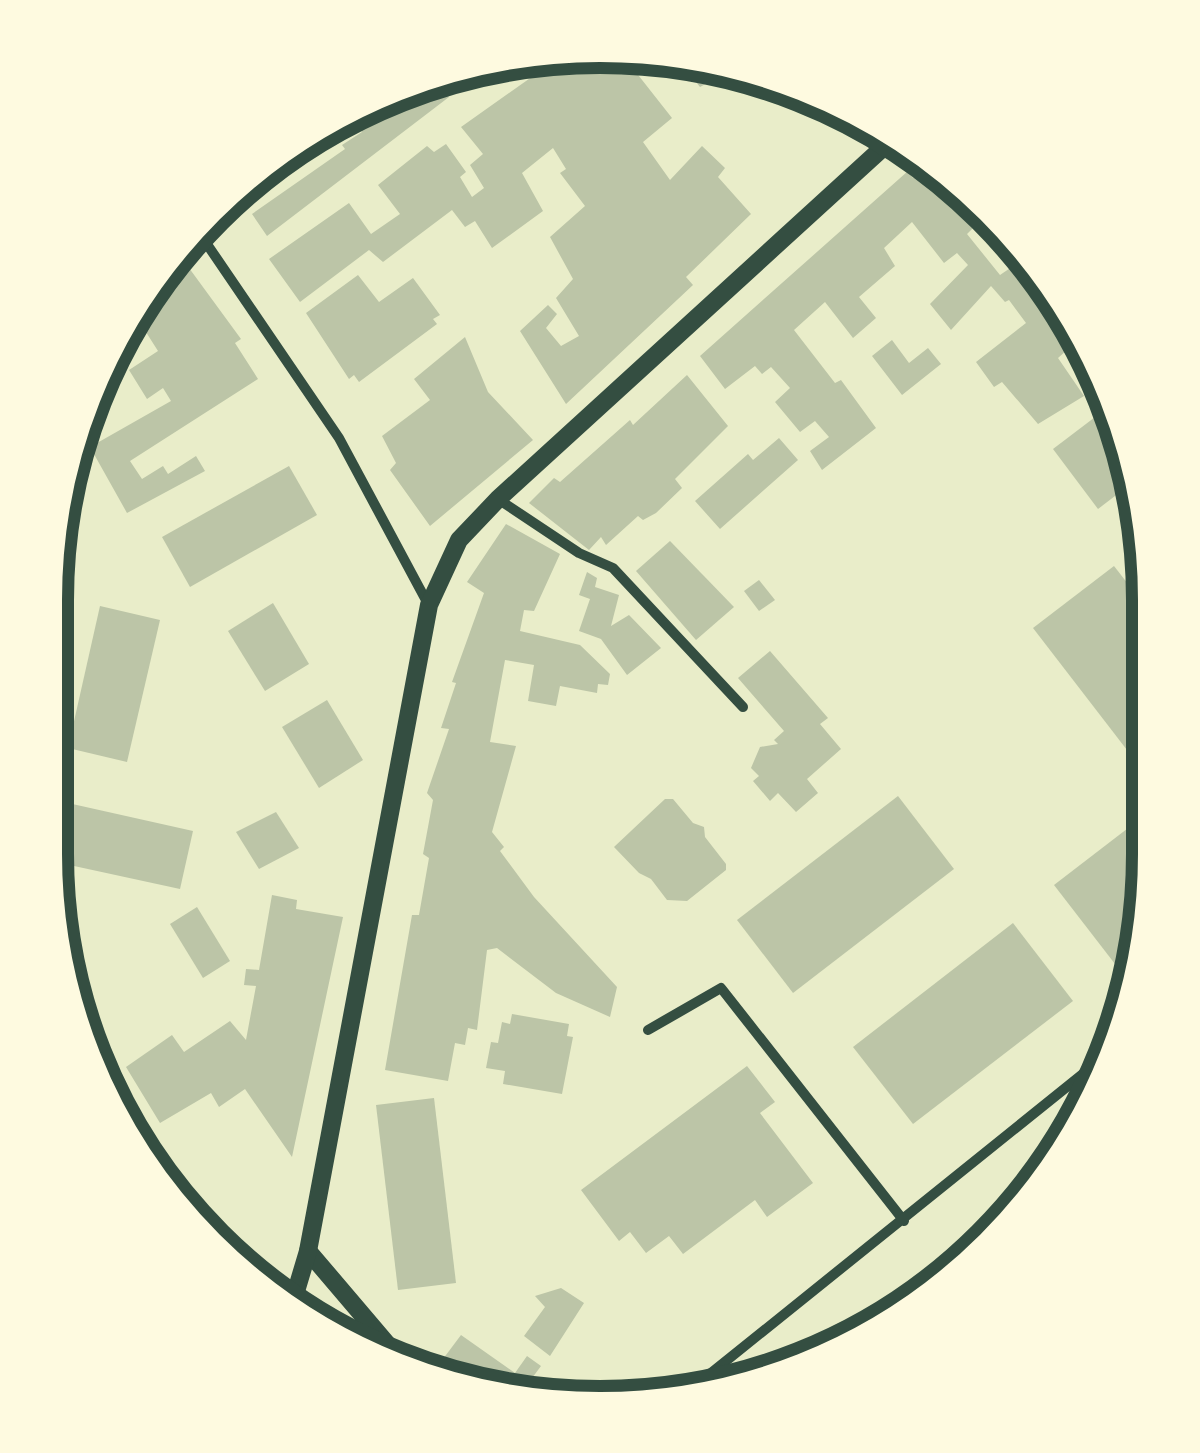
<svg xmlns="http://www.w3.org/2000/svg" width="1200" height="1453" viewBox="0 0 1200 1453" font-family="'Nunito Sans',sans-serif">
<rect width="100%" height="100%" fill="#e9edc9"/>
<g fill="#bcc5a7">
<polygon points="567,52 584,67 599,56 646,62 635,71 672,118 643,142 670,180 702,146 725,168 718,177 751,214 686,277 693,285 566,404 520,331 548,305 557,314 546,328 561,346 579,336 556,298 573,279 550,237 585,206 560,173 566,169 553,148 522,173 543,211 492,248 475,221 465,227 452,210 383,262 369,250 300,302 269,259 349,203 371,234 400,214 378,185 427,146 434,152 446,144 466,172 460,177 472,197 484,188 470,165 483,154 461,127"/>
<polygon points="684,67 689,68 726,73 700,87"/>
<polygon points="500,68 480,84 474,75 481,74"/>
<polygon points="777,79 785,84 807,96 794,105"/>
<polygon points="439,85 449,97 267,236 252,214 345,149 342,145 362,132 355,122 236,206 229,198 357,106"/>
<polygon points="926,165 963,187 981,210 977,214 980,221 967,234 1000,275 1019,262 1077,341 1058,358 1084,396 1038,424 1002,382 994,387 976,362 1026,323 1009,300 1005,302 991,286 951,330 930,304 968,265 957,253 944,263 912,222 884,248 895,266 859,297 876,318 853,338 825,302 794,330 835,383 841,380 876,428 822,470 810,451 829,437 815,421 800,432 775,402 790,388 771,367 762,374 755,366 725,389 700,356 908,171 913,178"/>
<polygon points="181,257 241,339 235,343 258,379 130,461 142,479 163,466 168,474 196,456 205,471 127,513 90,447 171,401 163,388 147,399 129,370 158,351 144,329 124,342"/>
<polygon points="358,275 379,302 413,278 440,315 433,319 437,324 359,382 354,375 349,379 306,313"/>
<polygon points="465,337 488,392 533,440 430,526 390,470 396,463 382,436 430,400 414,379"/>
<polygon points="892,340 909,363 928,348 941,364 902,395 872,356"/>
<polygon points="687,375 728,426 675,479 682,488 656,513 643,520 638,516 606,545 601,537 589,550 529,503 554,478 560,482 630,420 633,425"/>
<polygon points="1107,408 1128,486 1098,509 1053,449"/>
<polygon points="779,438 798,460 720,529 695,501 748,454 753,460"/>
<polygon points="289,466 317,515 190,587 162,537"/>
<polygon points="506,524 560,554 534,611 524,610 520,631 580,645 610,674 608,685 598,684 597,693 560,686 556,706 528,701 534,665 505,660 490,742 516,746 492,832 504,847 500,851 534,897 617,987 610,1017 556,993 497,948 487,950 477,1030 468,1028 465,1045 455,1043 448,1081 385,1070 412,915 419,915 429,858 423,854 433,800 427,793 449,729 441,728 456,683 452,682 484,593 467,582"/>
<polygon points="670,541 734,607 696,640 636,571"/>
<polygon points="1114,566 1149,611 1149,754 1137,763 1033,628"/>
<polygon points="587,572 597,578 595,587 619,595 611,626 629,615 661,648 627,675 601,639 579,631 590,599 579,595"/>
<polygon points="759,580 775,600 759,611 744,591"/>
<polygon points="273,603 309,664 265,691 228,631"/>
<polygon points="100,606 160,620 127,762 68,748"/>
<polygon points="770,651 828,718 820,724 841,749 807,779 818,793 796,812 778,793 770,801 753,781 759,776 751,768 760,747 778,744 774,740 784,731 738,678"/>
<polygon points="327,700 363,760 319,788 282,727"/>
<polygon points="898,796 954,869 793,993 737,920"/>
<polygon points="50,799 193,831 180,889 51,861"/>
<polygon points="665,799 673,799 693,823 704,827 705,837 726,864 726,870 687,901 667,900 651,879 639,873 614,847"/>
<polygon points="276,812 299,848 259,869 236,832"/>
<polygon points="1149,812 1149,888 1139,946 1115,964 1054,885"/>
<polygon points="272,895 297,900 296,909 343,917 292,1157 245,1089 219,1107 211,1093 160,1123 126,1067 172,1035 184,1052 230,1021 246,1040 256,986 244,985 246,969 259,970"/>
<polygon points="197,907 230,961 203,978 170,924"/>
<polygon points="1013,923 1073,1001 913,1124 853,1047"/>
<polygon points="80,996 101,1027 86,1038 72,1002"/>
<polygon points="512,1014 569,1024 567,1036 573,1037 562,1094 503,1084 505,1071 486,1068 491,1042 498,1043 502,1022 510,1024"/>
<polygon points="747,1066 775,1102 760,1113 813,1183 767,1217 755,1200 683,1254 669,1236 646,1253 630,1232 619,1241 581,1190"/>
<polygon points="434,1098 456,1283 398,1290 376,1105"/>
<polygon points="159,1144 214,1231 207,1237 144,1154"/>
<polygon points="561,1288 584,1303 550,1356 524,1336 545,1307 535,1296"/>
<polygon points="461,1335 515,1373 527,1356 541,1366 521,1393 431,1375"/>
</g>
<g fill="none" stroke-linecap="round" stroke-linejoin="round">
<g stroke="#344e41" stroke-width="10">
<polyline points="198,231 339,438 428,604"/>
<polyline points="498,499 579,553 613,568 743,707"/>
<polyline points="648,1030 721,988 904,1221"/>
<polyline points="685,1394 1099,1061"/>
</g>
<g stroke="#344e41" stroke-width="18">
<polyline points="308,1251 405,1365"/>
<polyline points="291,1308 308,1251 429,605 459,540 498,499 888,143"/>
</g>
</g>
<path d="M0 0H1200V1453H0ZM600 68H600A532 532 0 0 1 1132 600V854A532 532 0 0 1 600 1386H600A532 532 0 0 1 68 854V600A532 532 0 0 1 600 68Z" fill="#fefae0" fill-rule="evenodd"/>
<path fill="none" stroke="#344e41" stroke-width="12" d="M600 68H600A532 532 0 0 1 1132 600V854A532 532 0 0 1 600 1386H600A532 532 0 0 1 68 854V600A532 532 0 0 1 600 68Z"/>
</svg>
